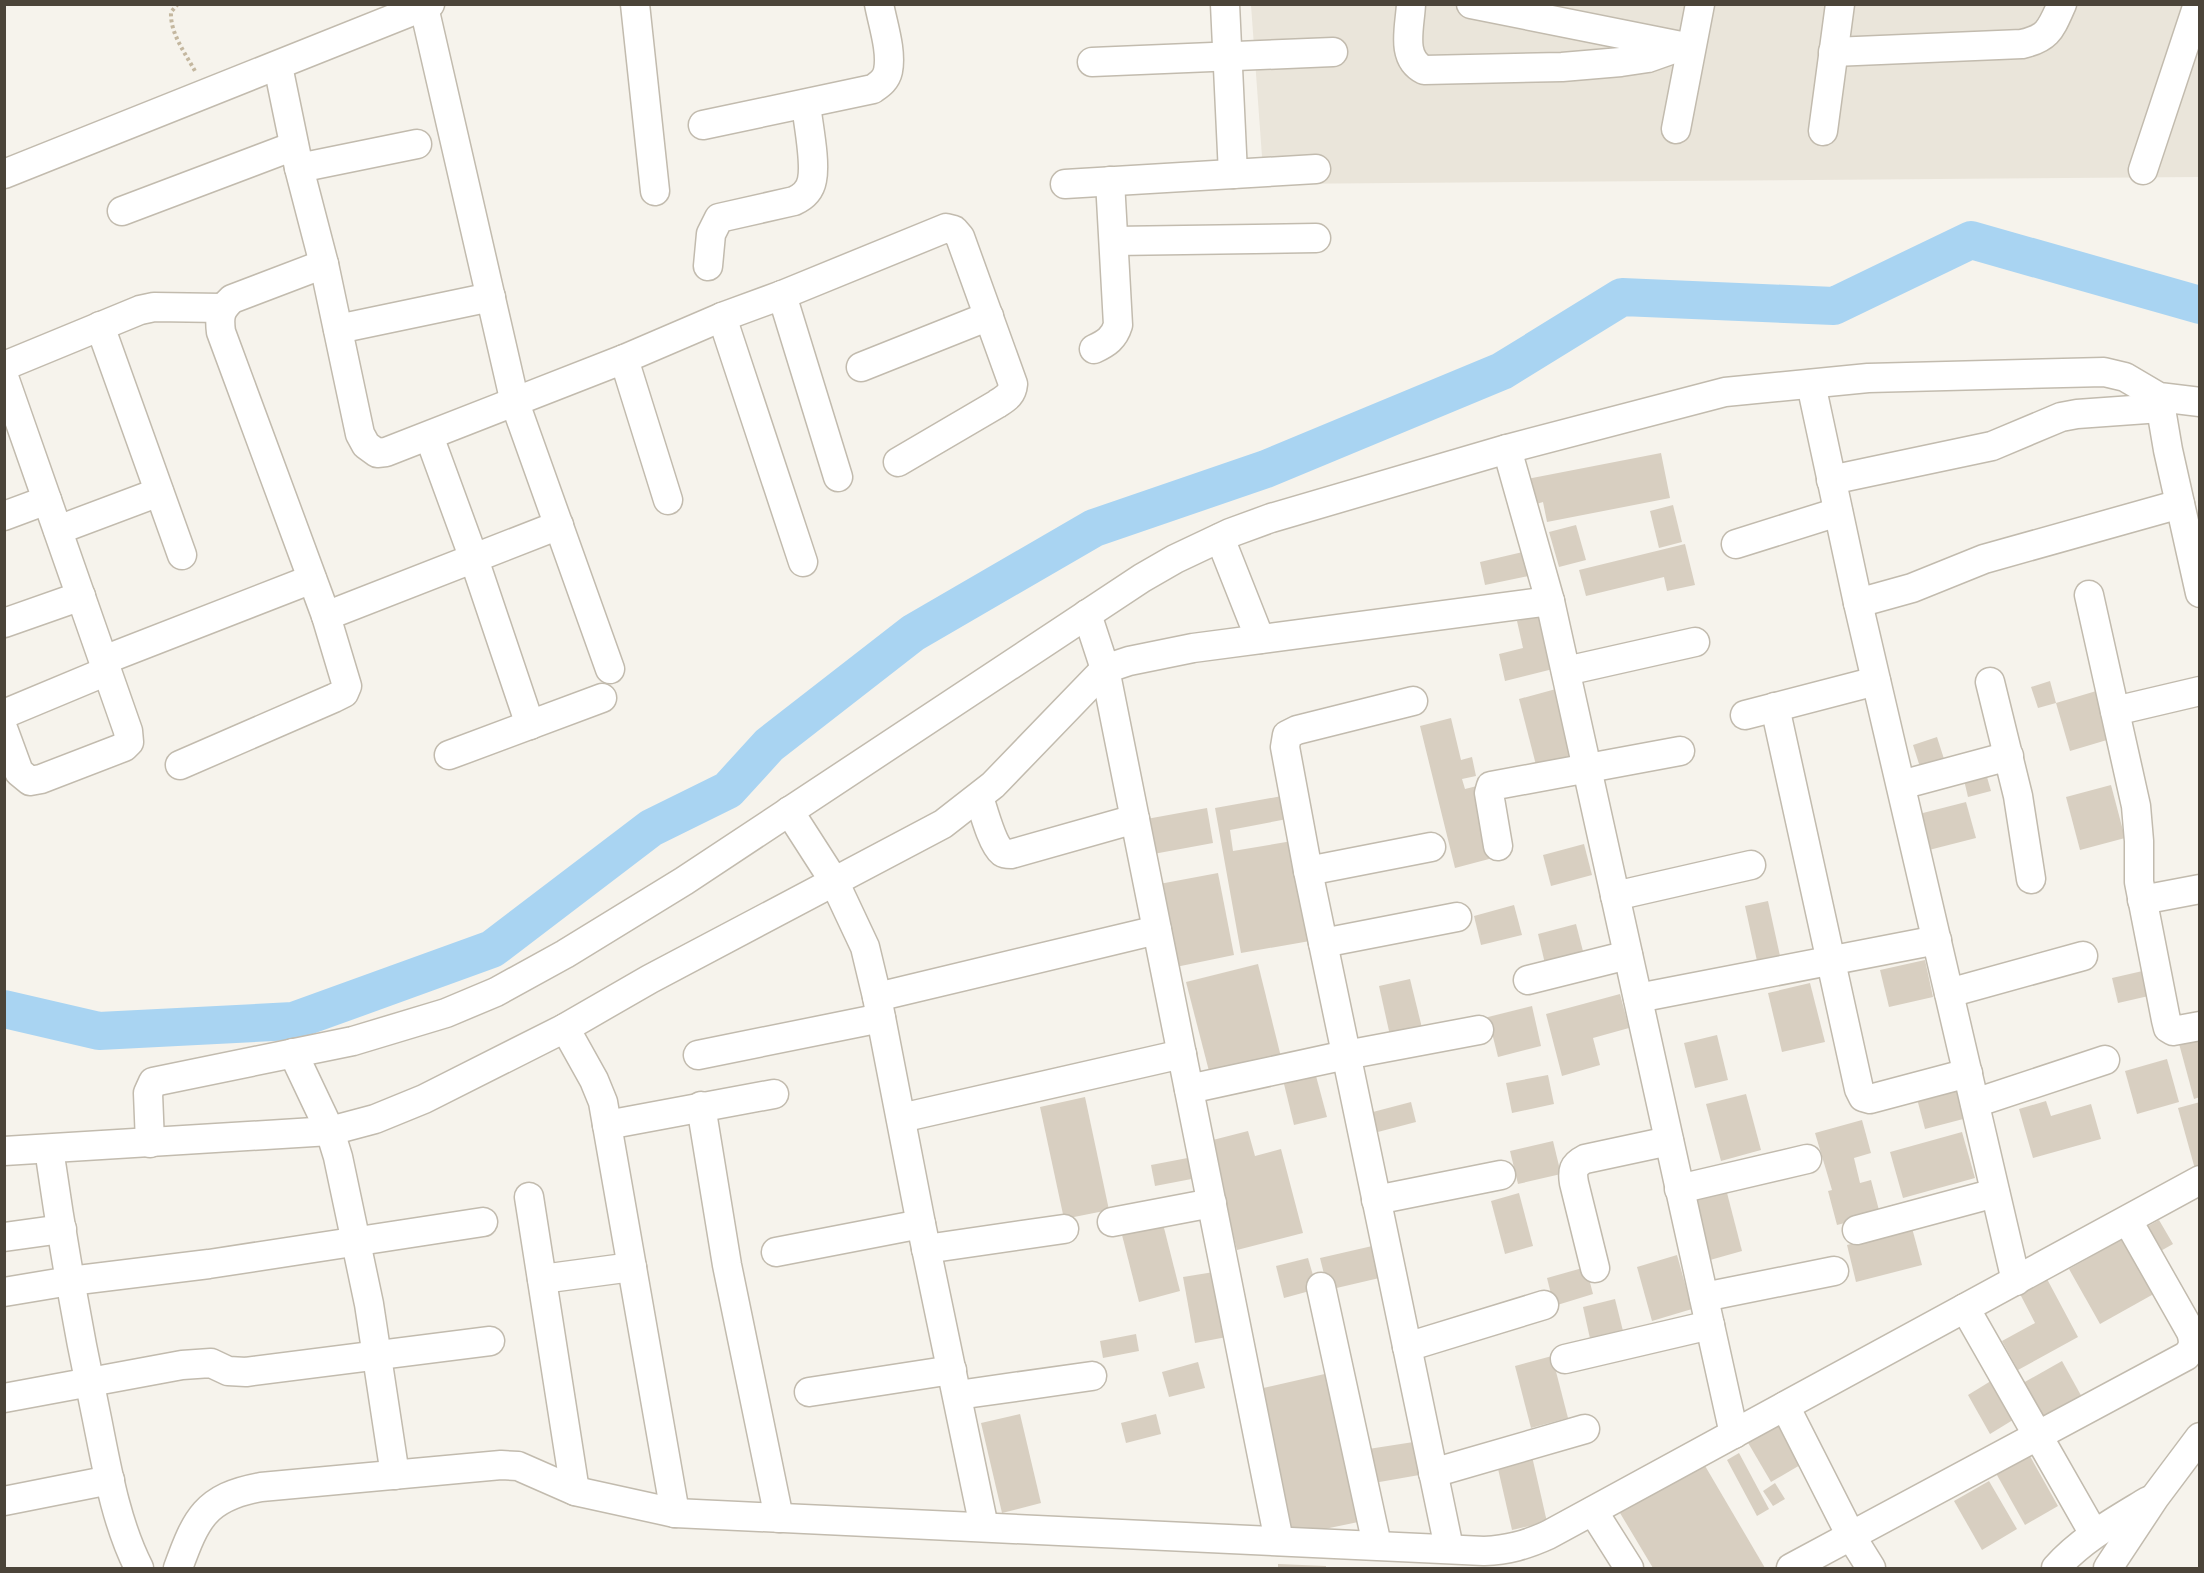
<svg xmlns="http://www.w3.org/2000/svg" width="2204" height="1573" viewBox="0 0 2204 1573" font-family="Ubuntu,sans-serif">
<rect width="100%" height="100%" fill="#f6f3ec"/>
<polygon fill="#eae5da" points="1251,5 2199,5 2199,177 1264,184"/>
<g fill="none" stroke-linecap="round" stroke-linejoin="round">
<polyline stroke="#a9d4f2" stroke-width="38" points="4,1009 99,1031 293,1021 492,949 651,828 728,790 769,745 913,633 1094,528 1266,469 1502,371 1622,297 1834,306 1971,240 2200,305"/>
</g>
<g fill="#d8cfc1">
<polygon points="1661,453 1670,498 1547,522 1543,502 1533,505 1527,479"/>
<polygon points="1673,505 1682,542 1659,548 1650,511"/>
<polygon points="1576,525 1586,560 1559,567 1549,532"/>
<polygon points="1685,544 1695,585 1667,591 1664,577 1586,596 1579,570"/>
<polygon points="1527,551 1533,575 1485,585 1480,562"/>
<polygon points="1544,614 1557,668 1505,681 1499,654 1523,648 1517,621"/>
<polygon points="2050,681 2056,703 2038,708 2031,687"/>
<polygon points="1556,689 1573,755 1536,765 1519,699"/>
<polygon points="2103,689 2117,737 2070,751 2056,703"/>
<polygon points="1451,718 1461,760 1472,757 1476,776 1462,779 1465,789 1477,786 1483,809 1477,810 1489,859 1455,868 1420,726"/>
<polygon points="1937,737 1944,759 1920,767 1913,745"/>
<polygon points="1985,770 1991,791 1968,797 1963,776"/>
<polygon points="2111,785 2125,838 2080,850 2066,797"/>
<polygon points="1282,796 1287,819 1230,830 1233,851 1292,841 1310,941 1241,953 1215,808"/>
<polygon points="1966,802 1976,838 1929,850 1919,814"/>
<polygon points="1207,808 1213,843 1148,855 1141,820"/>
<polygon points="1584,844 1592,875 1551,886 1543,855"/>
<polygon points="1218,873 1234,955 1171,968 1154,885"/>
<polygon points="1768,901 1780,956 1757,961 1745,906"/>
<polygon points="1514,905 1522,935 1481,945 1474,916"/>
<polygon points="1576,924 1585,959 1546,968 1538,934"/>
<polygon points="1925,960 1933,997 1889,1007 1880,970"/>
<polygon points="1258,964 1281,1057 1210,1075 1186,982"/>
<polygon points="2147,970 2153,995 2118,1003 2112,978"/>
<polygon points="1410,979 1423,1032 1391,1040 1379,986"/>
<polygon points="1810,983 1825,1042 1782,1052 1768,993"/>
<polygon points="1620,994 1629,1028 1593,1038 1600,1065 1562,1076 1546,1014"/>
<polygon points="1532,1006 1541,1046 1498,1057 1488,1017"/>
<polygon points="2200,1034 2200,1097 2194,1099 2178,1040"/>
<polygon points="1717,1035 1728,1080 1695,1088 1684,1043"/>
<polygon points="2167,1059 2179,1102 2137,1114 2125,1071"/>
<polygon points="1548,1075 1554,1104 1512,1113 1506,1083"/>
<polygon points="1316,1076 1327,1117 1294,1125 1284,1084"/>
<polygon points="1958,1083 1967,1118 1925,1129 1916,1095"/>
<polygon points="1746,1094 1761,1150 1721,1161 1706,1104"/>
<polygon points="1085,1097 1109,1210 1064,1219 1040,1107"/>
<polygon points="2046,1101 2051,1116 2091,1104 2101,1139 2033,1158 2019,1109"/>
<polygon points="1411,1102 1416,1122 1374,1133 1369,1113"/>
<polygon points="2200,1102 2200,1167 2195,1169 2178,1108"/>
<polygon points="1862,1120 1871,1153 1854,1158 1860,1183 1871,1180 1880,1214 1837,1225 1828,1191 1832,1190 1815,1133"/>
<polygon points="1248,1131 1255,1156 1281,1149 1303,1233 1237,1250 1209,1141"/>
<polygon points="1962,1132 1975,1178 1903,1198 1890,1152"/>
<polygon points="1553,1141 1561,1174 1518,1184 1510,1151"/>
<polygon points="1198,1156 1202,1177 1155,1186 1151,1165"/>
<polygon points="1726,1189 1742,1251 1703,1262 1686,1199"/>
<polygon points="1519,1193 1533,1246 1505,1254 1491,1201"/>
<polygon points="1162,1220 1180,1291 1139,1302 1121,1231"/>
<polygon points="2159,1220 2173,1244 2157,1253 2143,1229"/>
<polygon points="1912,1228 1922,1265 1856,1282 1847,1245"/>
<polygon points="2128,1236 2159,1291 2100,1324 2069,1269"/>
<polygon points="1381,1244 1388,1276 1328,1290 1320,1258"/>
<polygon points="1677,1255 1692,1309 1652,1321 1637,1267"/>
<polygon points="1308,1258 1317,1289 1284,1298 1276,1266"/>
<polygon points="1586,1267 1593,1294 1554,1306 1547,1278"/>
<polygon points="1220,1271 1232,1336 1195,1343 1183,1277"/>
<polygon points="2047,1279 2078,1337 2018,1370 2002,1341 2035,1323 2020,1294"/>
<polygon points="1615,1299 1624,1335 1591,1343 1583,1307"/>
<polygon points="1136,1334 1139,1351 1103,1358 1100,1341"/>
<polygon points="1552,1356 1568,1418 1531,1428 1515,1366"/>
<polygon points="2062,1361 2083,1399 2044,1421 2023,1383"/>
<polygon points="1198,1362 1205,1388 1169,1397 1162,1372"/>
<polygon points="1329,1373 1363,1521 1291,1536 1259,1389"/>
<polygon points="1999,1376 2021,1415 1990,1434 1968,1395"/>
<polygon points="1020,1414 1041,1503 1002,1513 981,1423"/>
<polygon points="1156,1414 1161,1434 1126,1443 1121,1423"/>
<polygon points="1783,1420 1807,1461 1771,1482 1747,1441"/>
<polygon points="1420,1441 1425,1474 1368,1484 1362,1450"/>
<polygon points="2026,1449 2058,1506 2025,1525 1993,1468"/>
<polygon points="1531,1452 1547,1522 1512,1530 1496,1460"/>
<polygon points="1739,1453 1769,1509 1757,1516 1727,1460"/>
<polygon points="1701,1459 1765,1568 1653,1568 1617,1508"/>
<polygon points="1989,1481 2017,1529 1982,1550 1954,1501"/>
<polygon points="1775,1483 1785,1499 1773,1506 1763,1491"/>
<polygon points="1278,1564 1326,1566 1326,1568 1278,1568"/>
</g>
<g fill="none" stroke-linecap="round" stroke-linejoin="round">
<defs>
<g id="minor">
<polyline points="635,4 655,191"/>
<polyline points="1225,4 1233,174"/>
<path d="M1411,4C1410,27 1400,58 1424,70L1562,67L1621,62L1648,58L1682,46"/>
<polyline points="1471,4 1681,46"/>
<polyline points="424,7 515,403 610,669"/>
<path d="M1833,52L2022,44C2049,38 2051,28 2062,4"/>
<polyline points="1092,62 1333,52"/>
<path d="M278,66L299,168L324,264L360,434L366,445L377,453L386,452L624,359L722,317L782,295L946,228L954,230L960,237L1013,384C1012,395 1006,398 997,404L898,462"/>
<path d="M703,125L873,89C880,84 886,80 888,71C892,51 883,25 879,4"/>
<polyline points="1676,129 1700,4"/>
<polyline points="1823,131 1840,4"/>
<polyline points="299,168 417,144"/>
<polyline points="2143,170 2198,4"/>
<polyline points="4,174 430,4"/>
<polyline points="1065,184 1316,169"/>
<polyline points="122,211 294,146"/>
<polyline points="1114,241 1316,238"/>
<path d="M708,266L711,234L719,218L794,201C803,197 810,191 812,180C816,161 808,124 806,104"/>
<polyline points="782,295 838,477"/>
<polyline points="722,317 803,562"/>
<polyline points="100,326 182,555"/>
<polyline points="338,329 491,297"/>
<path d="M1094,349C1107,343 1114,338 1118,325L1110,181"/>
<polyline points="624,359 668,500"/>
<polyline points="4,366 140,310 154,307 222,308"/>
<polyline points="861,367 989,316"/>
<polyline points="4,377 128,731 129,742 124,747 41,779 30,781 19,772 4,731"/>
<polyline points="1811,384 1858,603 2016,1281"/>
<polyline points="2159,397 2168,450 2200,593"/>
<polyline points="429,436 474,559 530,725"/>
<polyline points="1507,449 1550,601 1734,1434"/>
<polyline points="1831,480 1992,446 2061,417 2077,414 2161,408"/>
<polyline points="4,516 47,500"/>
<polyline points="58,530 159,492"/>
<polyline points="1220,538 1260,639"/>
<polyline points="1736,544 1838,512"/>
<polyline points="2089,595 2136,806 2139,841 2139,882 2166,1020 2168,1028 2173,1031 2200,1026"/>
<polyline points="1858,603 1912,588 1984,559 2180,504"/>
<polyline points="1087,614 1105,669 1279,1541"/>
<polyline points="326,616 559,525"/>
<polyline points="4,623 81,596"/>
<polyline points="104,660 312,579"/>
<polyline points="1566,671 1695,642"/>
<polyline points="1990,682 2018,796 2031,879"/>
<polyline points="1413,701 1297,730 1287,735 1285,747 1308,871 1449,1548"/>
<polyline points="1775,707 1859,1089 1863,1097 1870,1099 1968,1073"/>
<polyline points="2115,711 2200,691"/>
<polyline points="4,714 107,671"/>
<polyline points="1745,715 1876,681"/>
<polyline points="449,755 602,698"/>
<path d="M180,765L334,698L344,693L347,686L326,616L221,332C219,316 220,310 232,299L324,264"/>
<polyline points="1901,785 2009,756"/>
<path d="M979,797C983,809 992,844 1002,852C1005,854 1007,854 1011,854L1135,819"/>
<polyline points="789,811 834,881 865,947 877,997 921,1224 984,1527"/>
<polyline points="1498,846 1489,793 1491,786 1680,751"/>
<polyline points="1308,871 1431,847"/>
<polyline points="1615,896 1751,865"/>
<polyline points="2142,900 2200,889"/>
<polyline points="1323,943 1457,917"/>
<polyline points="1528,980 1628,955"/>
<polyline points="1949,993 2083,956"/>
<polyline points="877,997 1157,930"/>
<polyline points="1638,998 1937,940"/>
<polyline points="565,1028 594,1080 603,1102 675,1513"/>
<polyline points="293,1053 330,1131 338,1157 369,1304 395,1475"/>
<polyline points="698,1055 881,1018"/>
<polyline points="1189,1089 1346,1055 1479,1030"/>
<polyline points="1975,1103 2105,1060"/>
<polyline points="701,1106 727,1265 779,1518"/>
<polyline points="901,1118 1182,1054"/>
<polyline points="607,1125 774,1094"/>
<polyline points="150,1143 148,1093 153,1082 353,1041 446,1013 496,992 565,954 684,881 1142,578 1175,559 1230,533 1271,518 1507,449 1725,392 1868,378 2104,372 2125,377 2159,397 2200,402"/>
<path d="M49,1149C62,1240 78,1330 97,1419C107,1469 116,1523 139,1568"/>
<polyline points="4,1151 330,1131 375,1119 424,1099 565,1028 650,979 943,824 993,785 1105,669 1129,661 1193,648 1550,601"/>
<polyline points="1679,1189 1807,1159"/>
<polyline points="529,1197 575,1491"/>
<polyline points="1376,1200 1501,1175"/>
<polyline points="1112,1222 1212,1203"/>
<polyline points="1857,1230 1995,1193"/>
<polyline points="4,1237 62,1229"/>
<polyline points="926,1249 1064,1229"/>
<polyline points="776,1252 921,1224"/>
<path d="M1595,1268L1574,1183C1572,1171 1573,1165 1585,1159L1669,1141"/>
<polyline points="542,1279 632,1267"/>
<polyline points="1321,1287 1377,1545"/>
<polyline points="4,1292 70,1281 209,1264 483,1222"/>
<polyline points="1704,1297 1834,1271"/>
<polyline points="1965,1308 2094,1534"/>
<polyline points="1407,1347 1544,1305"/>
<polyline points="1565,1359 1710,1325"/>
<polyline points="809,1392 952,1370"/>
<polyline points="958,1395 1092,1376"/>
<polyline points="4,1398 182,1365 211,1363 228,1371 246,1372 490,1341"/>
<polyline points="1785,1406 1851,1536 1871,1568"/>
<polyline points="1433,1473 1585,1429"/>
<polyline points="4,1501 110,1480"/>
<polyline points="1593,1511 1629,1568"/>
<path d="M178,1568C196,1519 205,1497 261,1487L501,1465L518,1466L575,1491L675,1513L1484,1551C1508,1550 1526,1545 1548,1535L2200,1180"/>
<path d="M1791,1568L2186,1356C2194,1348 2194,1342 2191,1332L2128,1221"/>
<path d="M2056,1568C2082,1539 2115,1521 2148,1501"/>
<polyline points="2108,1568 2155,1497 2200,1437"/>
</g>
</defs>
<use href="#minor" stroke="#c2bbae" stroke-width="31"/>
<path stroke="#c4b79f" stroke-width="4" stroke-dasharray="3 3" stroke-linecap="butt" d="M178,4L171,12C170,34 186,54 196,73"/>
<use href="#minor" stroke="#fff" stroke-width="28"/>
</g>
<rect width="2204" height="1573" fill="none" stroke="#4b4439" stroke-width="12"/>
</svg>
